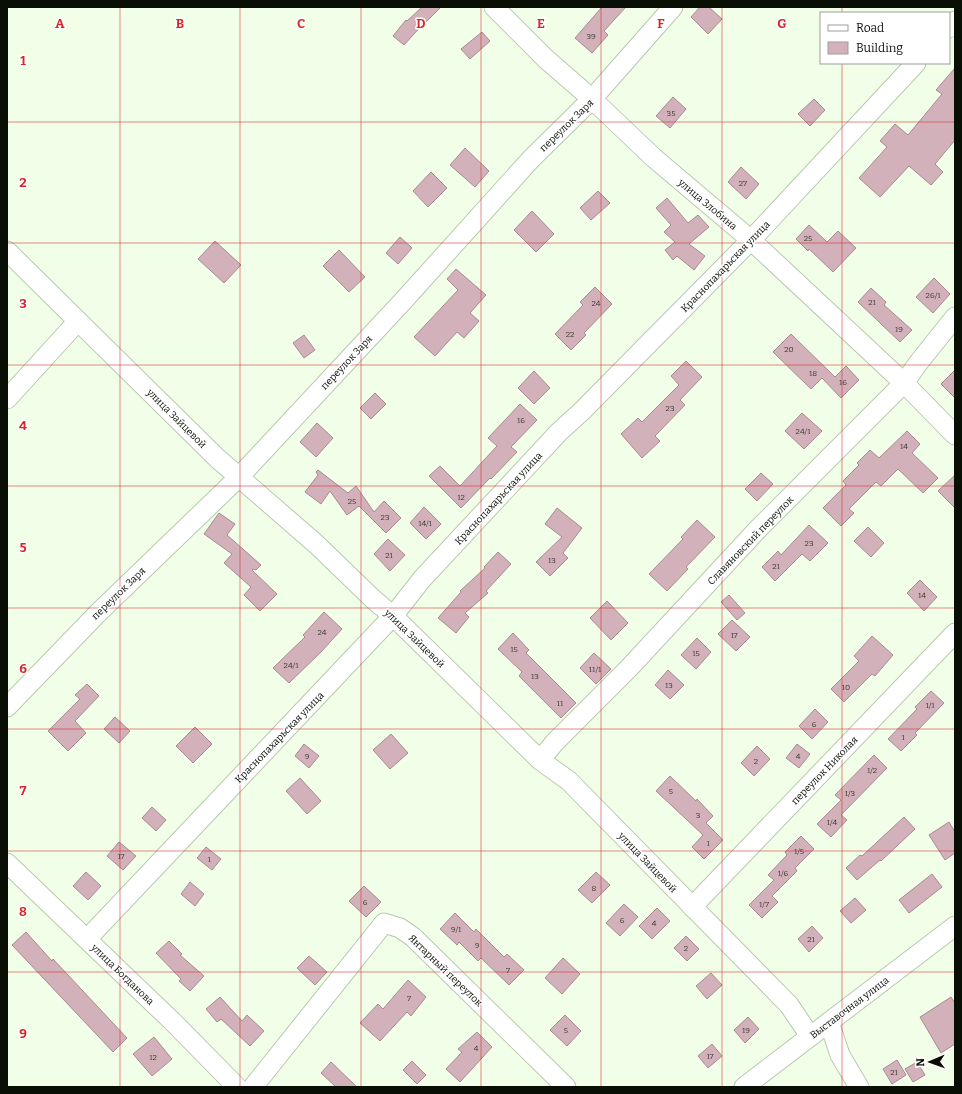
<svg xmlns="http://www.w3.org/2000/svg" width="962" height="1094" viewBox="0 0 962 1094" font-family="Bitter,serif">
<rect width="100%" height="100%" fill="#f1ffe8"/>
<g fill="#d3b1bb" stroke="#aa8993">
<polygon points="422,7 441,7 424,24 424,23 404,45 393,36 406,20 407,21"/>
<polygon points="602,7 626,7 604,31 608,35 592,53 575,38"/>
<polygon points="700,7 709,7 722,19 708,34 691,17"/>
<polygon points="482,32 490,41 470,59 461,49"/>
<polygon points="955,68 955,140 935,164 943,172 931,185 909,166 880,197 859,178 887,147 880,141 895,124 908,135 942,94 936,90"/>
<polygon points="673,97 686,109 670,128 656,116"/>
<polygon points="814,99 825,110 810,126 798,114"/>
<polygon points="465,148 489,171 475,187 450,165"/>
<polygon points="741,167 759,184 746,199 728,182"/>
<polygon points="431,172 447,188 428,207 413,191"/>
<polygon points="598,191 610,203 591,220 580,208"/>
<polygon points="667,198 688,223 698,215 709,227 689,244 705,256 694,270 677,256 673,260 665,250 675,242 664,232 671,225 656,208"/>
<polygon points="532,211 554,234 536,252 514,230"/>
<polygon points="809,225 827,242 838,231 856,248 833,272 809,249 808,251 796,239"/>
<polygon points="400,237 412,248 398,264 386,253"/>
<polygon points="215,241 241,265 224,283 198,259"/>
<polygon points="339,250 365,277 349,292 323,266"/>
<polygon points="456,269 486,295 470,313 479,321 464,338 457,332 435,356 414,337 458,290 447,279"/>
<polygon points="934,278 950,294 933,313 916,297"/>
<polygon points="595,287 612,304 584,333 586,335 571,350 555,334 583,305 580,302"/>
<polygon points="871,288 886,302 884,305 912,330 900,342 858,302"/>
<polygon points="791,334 835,377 846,366 859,380 841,398 822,378 811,389 773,352"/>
<polygon points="304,335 315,350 304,358 293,343"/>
<polygon points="686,361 702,377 680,400 685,405 655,436 660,441 642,458 621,434 638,418 642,422 679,385 671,376"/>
<polygon points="955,370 955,398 941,384"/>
<polygon points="534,371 550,388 534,404 518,388"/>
<polygon points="375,393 386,404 371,419 360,408"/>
<polygon points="520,404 537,420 511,447 517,452 491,479 490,478 461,508 429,476 440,466 460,486 497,446 488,438"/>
<polygon points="802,413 822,431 804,449 785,431"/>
<polygon points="317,423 333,438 316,457 300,442"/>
<polygon points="907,431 920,444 912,453 938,478 923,493 898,469 881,486 876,482 849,509 854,513 841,526 823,508 846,485 843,481 859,465 857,463 870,450 879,458"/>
<polygon points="318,470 348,493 356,486 374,512 384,501 401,518 386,533 359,506 347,515 330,491 321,504 305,492 318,475 316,472"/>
<polygon points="761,473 773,484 757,501 745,489"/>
<polygon points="955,475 955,508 938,491"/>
<polygon points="424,507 441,524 426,539 410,523"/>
<polygon points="557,508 582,528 563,553 568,558 550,576 536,562 562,537 545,524"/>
<polygon points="219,513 235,524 227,535 261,565 256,570 253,569 252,570 277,594 260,611 244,595 251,587 224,563 232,554 204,534"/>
<polygon points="697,520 715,537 686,567 688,569 667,591 649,574 683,539 681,537"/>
<polygon points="809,525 828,543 810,561 802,554 775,581 762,567 778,551 781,555"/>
<polygon points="868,527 884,543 871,557 854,541"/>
<polygon points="388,539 405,555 390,571 374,554"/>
<polygon points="498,552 511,564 486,591 488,593 465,613 469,617 456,633 438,618 461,592 460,591 485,568 484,567"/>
<polygon points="920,580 937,597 924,611 907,593"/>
<polygon points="729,595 745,613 737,620 721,602"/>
<polygon points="607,601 628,623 611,640 590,618"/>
<polygon points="324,612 342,629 321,652 289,683 273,668 305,637 303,635"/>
<polygon points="732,620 750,637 736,651 718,634"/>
<polygon points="513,633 529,650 526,653 576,703 561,718 519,676 522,672 498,649"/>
<polygon points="872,636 893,655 875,676 872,674 844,702 831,689 859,661 854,656"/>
<polygon points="697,638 711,652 696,669 681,655"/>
<polygon points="594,653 611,669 596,684 580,668"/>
<polygon points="668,670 684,685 670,699 655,685"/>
<polygon points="87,684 99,696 75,721 86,733 68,751 48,731 80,699 75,695"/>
<polygon points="931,691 944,703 915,733 917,735 901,751 888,739 917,709 915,707"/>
<polygon points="815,709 828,722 812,739 799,726"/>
<polygon points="115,717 130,731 119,743 104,729"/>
<polygon points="195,727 212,744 193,763 176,746"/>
<polygon points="391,734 408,753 390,769 373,750"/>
<polygon points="304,744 319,756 309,768 295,756"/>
<polygon points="797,744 810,754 799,768 786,758"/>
<polygon points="757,746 770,759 754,776 741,763"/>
<polygon points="874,755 887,768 841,815 847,820 831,837 817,824 841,800 835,795"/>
<polygon points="670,776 696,801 697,799 713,816 706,823 723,840 704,859 692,847 703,835 656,791"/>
<polygon points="300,778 321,801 307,814 286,791"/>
<polygon points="152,807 166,820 156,831 142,818"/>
<polygon points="904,817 915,829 881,861 880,860 857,880 846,868 860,855 862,856"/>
<polygon points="949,822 955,832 955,853 945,860 929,835"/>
<polygon points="801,836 814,849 795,868 797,871 772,896 778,902 762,918 749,905 774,880 768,875 787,855 785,852"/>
<polygon points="119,842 136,856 123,870 107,856"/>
<polygon points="206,847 221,859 212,870 197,858"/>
<polygon points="86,872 101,886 88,900 73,886"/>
<polygon points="596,872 610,885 592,903 578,890"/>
<polygon points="932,874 942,887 909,913 899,900"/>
<polygon points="190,882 204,894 195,906 181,894"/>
<polygon points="364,886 381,902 366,917 349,901"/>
<polygon points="855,898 866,910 851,923 840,911"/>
<polygon points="624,904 638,917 620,936 606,923"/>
<polygon points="657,908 670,921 652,939 639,926"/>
<polygon points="455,913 474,932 476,929 504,957 507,954 524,970 509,985 481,958 478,961 459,942 457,945 440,929"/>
<polygon points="812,926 823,938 809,952 798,939"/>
<polygon points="26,932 52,961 53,959 127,1038 113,1052 12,945"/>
<polygon points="686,936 699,949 687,961 674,948"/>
<polygon points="169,941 182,954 180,955 204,976 190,991 179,981 181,979 156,953"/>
<polygon points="309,956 327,972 315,985 297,968"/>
<polygon points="563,958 580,974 562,994 545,978"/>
<polygon points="711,973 722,985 707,999 696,986"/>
<polygon points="408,980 426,997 411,1016 407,1012 380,1041 360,1023 378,1004 383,1009"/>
<polygon points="220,997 242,1021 247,1015 264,1031 250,1046 221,1019 217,1022 206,1009"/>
<polygon points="951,997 955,1003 955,1044 941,1053 920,1017"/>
<polygon points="565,1015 581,1031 567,1046 550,1030"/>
<polygon points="748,1017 759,1029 745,1043 734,1030"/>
<polygon points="477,1032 492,1047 460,1082 446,1069 462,1052 458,1049"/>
<polygon points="154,1037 172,1059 152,1076 133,1054"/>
<polygon points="712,1044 722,1056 708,1068 698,1056"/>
<polygon points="897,1060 906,1075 892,1084 883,1069"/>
<polygon points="412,1061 426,1075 417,1084 403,1070"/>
<polygon points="331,1062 357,1087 336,1087 321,1073"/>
<polygon points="917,1062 925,1075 913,1082 905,1069"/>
</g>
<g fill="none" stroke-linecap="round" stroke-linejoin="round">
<defs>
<g id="minor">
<polyline points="494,7 546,59 592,99 654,158 751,240 904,383 955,435"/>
<polyline points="949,28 955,21"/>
<polyline points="7,251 217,458 316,544 373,599 393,616 540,760 569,781 789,1005 810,1036"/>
<polyline points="7,399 78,321"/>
<polyline points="7,707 99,612 239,477 404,300 531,159 592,99 673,7"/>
<polyline points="540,760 555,742 629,668 759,528 904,383 919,362 955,317"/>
<polyline points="7,863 172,1021 237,1087"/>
<polyline points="692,907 955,633"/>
<polyline points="87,939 393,616 422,579 559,432 582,411 751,240 916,63"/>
<polyline points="829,1022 840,1055 859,1087"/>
<polyline points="253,1087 384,923 400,928 413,937 566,1087"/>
<polyline points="744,1087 955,926"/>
</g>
</defs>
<use href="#minor" stroke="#b8c9ad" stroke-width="21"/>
<use href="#minor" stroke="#fff" stroke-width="19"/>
</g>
<path fill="none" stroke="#d62828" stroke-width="1" stroke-opacity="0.55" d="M120,7V1087M240,7V1087M361,7V1087M481,7V1087M601,7V1087M722,7V1087M842,7V13M842,63V1087M7,122H955M7,243H955M7,365H955M7,486H955M7,608H955M7,729H955M7,851H955M7,972H955"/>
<g text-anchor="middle" stroke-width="3" stroke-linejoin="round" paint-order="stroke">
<g font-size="8" fill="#3c3833">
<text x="591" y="39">39</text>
<text x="671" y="116">35</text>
<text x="743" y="186">27</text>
<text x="808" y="241">25</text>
<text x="933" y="298">26/1</text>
<text x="872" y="305">21</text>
<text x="596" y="306">24</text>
<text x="899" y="332">19</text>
<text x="570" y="337">22</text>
<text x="789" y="352">20</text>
<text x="813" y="376">18</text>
<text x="843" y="385">16</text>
<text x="670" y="411">23</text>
<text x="521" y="423">16</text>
<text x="803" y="434">24/1</text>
<text x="904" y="449">14</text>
<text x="461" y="500">12</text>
<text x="352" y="504">25</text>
<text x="385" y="520">23</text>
<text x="425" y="526">14/1</text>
<text x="809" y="546">23</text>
<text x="389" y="558">21</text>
<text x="552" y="563">13</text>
<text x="776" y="569">21</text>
<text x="922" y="598">14</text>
<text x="322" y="635">24</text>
<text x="734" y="638">17</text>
<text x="514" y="652">15</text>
<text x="696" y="656">15</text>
<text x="291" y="668">24/1</text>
<text x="595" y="672">11/1</text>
<text x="535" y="679">13</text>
<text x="669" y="688">13</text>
<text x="846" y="690">10</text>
<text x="560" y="706">11</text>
<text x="930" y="708">1/1</text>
<text x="814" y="727">6</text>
<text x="903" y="740">1</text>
<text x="307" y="759">9</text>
<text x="798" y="759">4</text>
<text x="756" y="764">2</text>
<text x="872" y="773">1/2</text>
<text x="671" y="794">5</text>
<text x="850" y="796">1/3</text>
<text x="698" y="818">3</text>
<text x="832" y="825">1/4</text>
<text x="708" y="846">1</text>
<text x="799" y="854">1/5</text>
<text x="121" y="859">17</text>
<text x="209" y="862">1</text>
<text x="783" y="876">1/6</text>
<text x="594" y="891">8</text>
<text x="365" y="905">6</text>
<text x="764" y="907">1/7</text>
<text x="622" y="923">6</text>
<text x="654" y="926">4</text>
<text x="456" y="932">9/1</text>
<text x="811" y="942">21</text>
<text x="477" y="948">9</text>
<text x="686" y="951">2</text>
<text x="508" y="973">7</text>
<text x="409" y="1001">7</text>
<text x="566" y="1033">5</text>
<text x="746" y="1033">19</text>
<text x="476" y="1051">4</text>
<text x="710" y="1059">17</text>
<text x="153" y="1060">12</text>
<text x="894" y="1075">21</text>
</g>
<g font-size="10" fill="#0a0f06" stroke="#fff">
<text transform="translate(566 125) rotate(-44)" y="4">переулок Заря</text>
<text transform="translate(708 204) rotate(40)" y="4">улица Злобина</text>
<text transform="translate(725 266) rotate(-46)" y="4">Краснопахарьская улица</text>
<text transform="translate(346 362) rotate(-47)" y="4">переулок Заря</text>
<text transform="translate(177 418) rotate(45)" y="4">улица Зайцевой</text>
<text transform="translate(498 498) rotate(-47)" y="4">Краснопахарьская улица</text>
<text transform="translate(750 540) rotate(-46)" y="4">Славяновский переулок</text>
<text transform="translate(118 593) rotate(-44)" y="4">переулок Заря</text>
<text transform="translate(415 638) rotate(44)" y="4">улица Зайцевой</text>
<text transform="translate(279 737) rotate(-46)" y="4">Краснопахарьская улица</text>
<text transform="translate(824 770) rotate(-46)" y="4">переулок Николая</text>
<text transform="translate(648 862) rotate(46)" y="4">улица Зайцевой</text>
<text transform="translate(446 970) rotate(44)" y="4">Янтарный переулок</text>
<text transform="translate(123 974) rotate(44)" y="4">улица Богданова</text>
<text transform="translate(849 1007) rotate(-37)" y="4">Выставочная улица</text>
</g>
</g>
<g font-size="13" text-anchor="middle" font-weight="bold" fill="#d62828" stroke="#fff" stroke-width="3" stroke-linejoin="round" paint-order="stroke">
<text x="60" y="28">A</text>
<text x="180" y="28">B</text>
<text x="301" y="28">C</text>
<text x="421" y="28">D</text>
<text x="541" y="28">E</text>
<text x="661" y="28">F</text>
<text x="782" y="28">G</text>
<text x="23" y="65">1</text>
<text x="23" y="187">2</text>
<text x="23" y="308">3</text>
<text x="23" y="430">4</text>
<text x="23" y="552">5</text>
<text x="23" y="673">6</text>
<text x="23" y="795">7</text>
<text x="23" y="916">8</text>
<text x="23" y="1038">9</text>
</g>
<rect width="962" height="1094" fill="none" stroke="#0a0f06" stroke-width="16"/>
<rect x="820" y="12" width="130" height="52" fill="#ffffff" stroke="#9d9f9b"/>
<rect x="828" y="25" width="20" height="6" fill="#ffffff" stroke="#9d9f9b"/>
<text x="856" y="32" font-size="12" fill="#0a0f06">Road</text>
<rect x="828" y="42" width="20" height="12" fill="#d3b1bb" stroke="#9d9f9b"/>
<text x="856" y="52" font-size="12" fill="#0a0f06">Building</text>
<g transform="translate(930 1062) rotate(268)" stroke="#ffffff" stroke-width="3" paint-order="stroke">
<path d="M0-3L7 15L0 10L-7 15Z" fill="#0a0f06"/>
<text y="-6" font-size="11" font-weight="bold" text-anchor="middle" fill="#0a0f06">N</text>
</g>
</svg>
